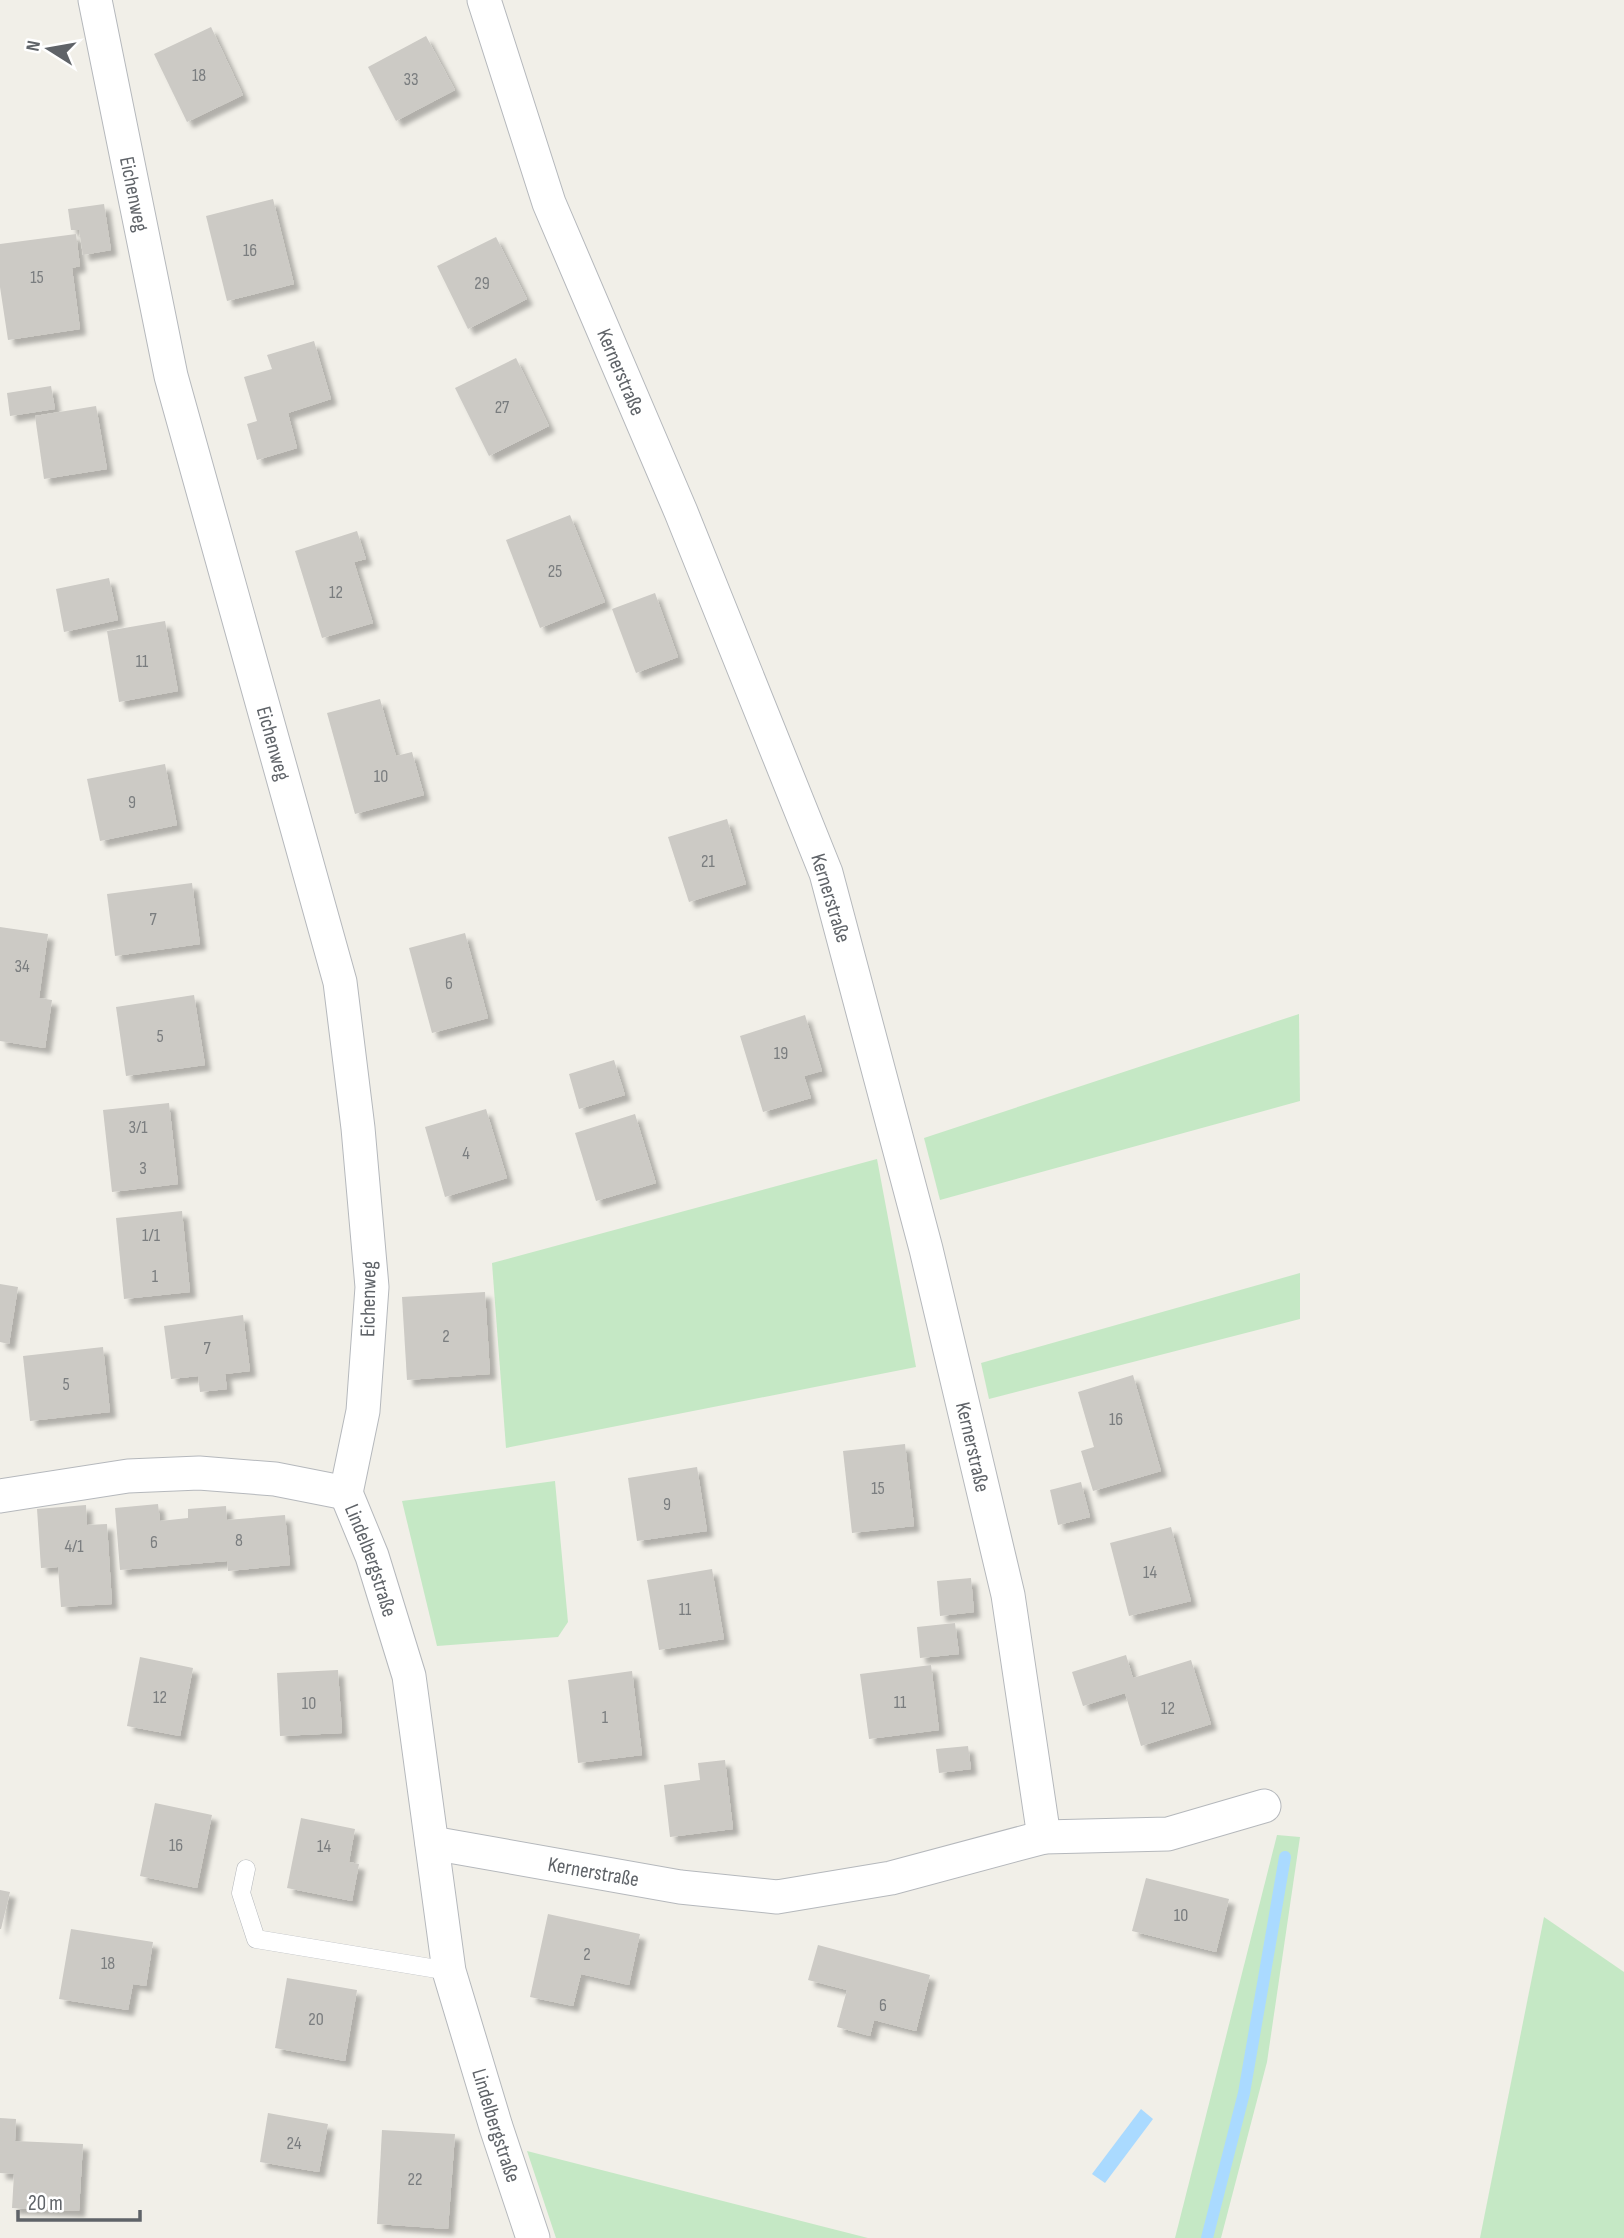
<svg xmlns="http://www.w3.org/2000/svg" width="1624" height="2238" viewBox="0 0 1624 2238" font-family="'Sofia Sans Condensed',sans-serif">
<defs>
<filter id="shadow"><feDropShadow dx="6" dy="6" stdDeviation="2" flood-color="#0004"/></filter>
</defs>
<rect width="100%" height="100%" fill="#f1efe8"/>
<g fill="#c5e8c5">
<polygon points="1299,1014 1300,1101 940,1200 924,1138"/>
<polygon points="877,1159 916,1367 506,1448 492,1263"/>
<polygon points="1300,1273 1300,1319 989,1399 981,1363"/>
<polygon points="555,1481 568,1622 558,1637 437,1646 402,1501"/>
<polygon points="1277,1835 1300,1837 1267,2062 1221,2238 1175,2238"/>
<polygon points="1544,1917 1624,1972 1624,2238 1480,2238"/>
<polygon points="527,2151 868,2238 556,2238"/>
</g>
<polygon fill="#aadaff" points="1141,2109 1153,2119 1105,2183 1092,2174"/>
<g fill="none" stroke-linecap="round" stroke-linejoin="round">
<polyline stroke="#aadaff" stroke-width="12" points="1207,2238 1244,2093 1285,1857"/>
</g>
<g fill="#cccac5" filter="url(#shadow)">
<polygon points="211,27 243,95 187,122 154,54"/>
<polygon points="426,36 455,90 396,121 368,67"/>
<polygon points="273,199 294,284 227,301 206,216"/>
<polygon points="104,204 111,250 83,255 79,230 71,230 68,209"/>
<polygon points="76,234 80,266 72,268 80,329 8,340 0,287 0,244"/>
<polygon points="496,237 527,299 468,329 437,266"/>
<polygon points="314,341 331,399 288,413 297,448 257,460 247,424 257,421 244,377 272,369 267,355"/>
<polygon points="516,358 549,426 489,456 455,388"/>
<polygon points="51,386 55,409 10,416 7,393"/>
<polygon points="96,406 107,469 44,479 35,416"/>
<polygon points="570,515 605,602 540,628 506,540"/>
<polygon points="357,531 366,559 354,562 373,623 322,638 295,551"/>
<polygon points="109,578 118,620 64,632 56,589"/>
<polygon points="655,593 678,657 636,673 612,609"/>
<polygon points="165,621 178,691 119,702 107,631"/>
<polygon points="380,699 396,756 412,752 424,795 355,814 327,713"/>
<polygon points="165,764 177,825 100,841 87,779"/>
<polygon points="727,819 746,884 689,902 668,837"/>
<polygon points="192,883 200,944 115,956 107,894"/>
<polygon points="0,927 48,934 39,998 52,1000 45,1048 0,1041"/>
<polygon points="465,933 488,1018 432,1033 409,948"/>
<polygon points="194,995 205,1065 126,1076 116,1007"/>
<polygon points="805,1015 822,1071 804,1076 811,1098 763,1112 740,1036"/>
<polygon points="614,1060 625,1095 579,1109 569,1074"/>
<polygon points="169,1103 178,1184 112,1192 103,1110"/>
<polygon points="486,1109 507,1178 445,1197 425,1127"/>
<polygon points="635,1114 656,1183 596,1201 575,1133"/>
<polygon points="182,1211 190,1292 124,1299 116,1218"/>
<polygon points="0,1284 18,1287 9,1344 0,1342"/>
<polygon points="485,1292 490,1374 407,1380 402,1297"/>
<polygon points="243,1315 250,1371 225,1374 227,1389 200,1392 198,1376 171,1379 164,1326"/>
<polygon points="103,1347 110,1412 30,1421 23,1356"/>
<polygon points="1133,1375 1161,1471 1093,1491 1081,1451 1094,1447 1078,1392"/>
<polygon points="905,1444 914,1526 852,1533 843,1451"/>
<polygon points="697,1467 707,1531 637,1541 628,1478"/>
<polygon points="1081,1482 1090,1517 1058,1525 1050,1490"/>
<polygon points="158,1504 160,1521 188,1518 188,1509 226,1506 227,1520 285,1515 290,1565 228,1571 227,1561 120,1570 115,1508"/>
<polygon points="86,1505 87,1525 107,1524 112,1604 61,1607 58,1567 41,1568 37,1509"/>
<polygon points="1171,1527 1191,1601 1129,1616 1110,1543"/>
<polygon points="712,1569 724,1639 659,1650 647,1580"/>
<polygon points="971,1578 974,1612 940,1616 937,1581"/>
<polygon points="955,1623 959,1654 920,1658 917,1627"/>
<polygon points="1126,1655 1133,1678 1191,1660 1211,1724 1141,1746 1125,1693 1083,1706 1072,1672"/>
<polygon points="140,1657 193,1668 180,1736 127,1726"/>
<polygon points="931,1665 939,1730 869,1739 860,1674"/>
<polygon points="338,1670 342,1733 280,1736 277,1673"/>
<polygon points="632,1671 642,1755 578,1763 568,1680"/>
<polygon points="968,1746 971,1769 939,1773 936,1749"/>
<polygon points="725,1760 733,1829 670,1837 664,1785 700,1780 698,1763"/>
<polygon points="155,1803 212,1815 197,1888 140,1876"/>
<polygon points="301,1818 355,1829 349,1862 359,1864 352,1901 287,1888"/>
<polygon points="1146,1878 1229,1899 1216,1952 1132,1931"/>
<polygon points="0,1890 10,1892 1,1929 0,1929"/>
<polygon points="548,1914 640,1934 629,1985 581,1974 573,2006 530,1997"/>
<polygon points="71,1929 153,1942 146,1986 133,1984 128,2010 59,1999"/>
<polygon points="818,1945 930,1975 916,2031 874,2020 870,2036 837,2027 847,1990 808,1980"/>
<polygon points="287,1978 357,1990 345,2061 275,2048"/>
<polygon points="268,2113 328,2124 319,2172 260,2162"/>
<polygon points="0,2118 16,2119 15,2141 83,2144 79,2211 12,2208 14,2174 0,2173"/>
<polygon points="382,2130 455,2134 448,2229 377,2224"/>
</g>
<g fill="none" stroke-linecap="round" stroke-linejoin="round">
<defs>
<polyline id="lane" points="246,1869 241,1893 256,1939 449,1971"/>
<g id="street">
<path id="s1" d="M95,0L171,376L340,982L358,1128L372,1287L363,1411L346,1493"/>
<path id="s2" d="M346,1493L372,1556L409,1676L449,1971L496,2127L533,2238"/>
<polyline points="0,1496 128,1476 199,1473 275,1479 346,1493"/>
<polyline points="1044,1837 1168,1834 1264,1806"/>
<path id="s3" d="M432,1843L680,1887L777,1897L891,1878L1044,1837L1008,1595L926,1249L826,873L681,512L549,203L484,0"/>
</g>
</defs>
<use href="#lane" stroke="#b5b8bc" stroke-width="19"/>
<use href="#street" stroke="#b5b8bc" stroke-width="35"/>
<use href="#lane" stroke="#fff" stroke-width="18"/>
<use href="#street" stroke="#fff" stroke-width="33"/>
</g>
<g text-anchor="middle" stroke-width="6" stroke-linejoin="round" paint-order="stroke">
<g font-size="18" fill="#7a7d7f">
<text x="199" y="81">18</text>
<text x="411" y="85">33</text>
<text x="250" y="256">16</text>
<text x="37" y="283">15</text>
<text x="482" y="289">29</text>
<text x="502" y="413">27</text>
<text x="555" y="577">25</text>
<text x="336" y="598">12</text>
<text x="142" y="667">11</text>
<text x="381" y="782">10</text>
<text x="132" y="808">9</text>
<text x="708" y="867">21</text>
<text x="153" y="925">7</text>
<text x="22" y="972">34</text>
<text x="449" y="989">6</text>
<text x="160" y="1042">5</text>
<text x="781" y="1059">19</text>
<text x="138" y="1133">3/1</text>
<text x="466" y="1159">4</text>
<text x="143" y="1174">3</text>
<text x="151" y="1241">1/1</text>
<text x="155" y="1282">1</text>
<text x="446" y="1342">2</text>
<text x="207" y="1354">7</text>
<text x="66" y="1390">5</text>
<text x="1116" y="1425">16</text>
<text x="878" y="1494">15</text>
<text x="667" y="1510">9</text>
<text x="239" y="1546">8</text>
<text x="154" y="1548">6</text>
<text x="74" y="1552">4/1</text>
<text x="1150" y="1578">14</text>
<text x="685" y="1615">11</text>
<text x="160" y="1703">12</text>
<text x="900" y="1708">11</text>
<text x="309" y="1709">10</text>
<text x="1168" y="1714">12</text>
<text x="605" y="1723">1</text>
<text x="176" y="1851">16</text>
<text x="324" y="1852">14</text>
<text x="1181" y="1921">10</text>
<text x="587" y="1960">2</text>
<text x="108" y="1969">18</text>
<text x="883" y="2011">6</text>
<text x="316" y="2025">20</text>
<text x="294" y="2149">24</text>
<text x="415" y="2185">22</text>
</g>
<g font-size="21" fill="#5f6368" stroke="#fff">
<text dy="7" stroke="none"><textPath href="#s1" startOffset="198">Eichenweg</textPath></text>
<text transform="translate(621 372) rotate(67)" y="7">Kernerstraße</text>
<text dy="7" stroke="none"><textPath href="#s1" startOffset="765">Eichenweg</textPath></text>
<text transform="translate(831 898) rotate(73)" y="7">Kernerstraße</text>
<text transform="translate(368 1299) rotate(-89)" y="7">Eichenweg</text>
<text transform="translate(973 1447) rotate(77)" y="7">Kernerstraße</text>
<text dy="7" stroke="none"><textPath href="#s2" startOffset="72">Lindelbergstraße</textPath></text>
<text dy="7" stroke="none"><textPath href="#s3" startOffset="164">Kernerstraße</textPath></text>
<text dy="7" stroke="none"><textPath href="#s2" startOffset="653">Lindelbergstraße</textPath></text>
</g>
</g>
<g transform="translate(49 49) rotate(281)" stroke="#ffffff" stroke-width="5" paint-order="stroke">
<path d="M0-5L12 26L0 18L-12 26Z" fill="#5f6368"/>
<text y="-10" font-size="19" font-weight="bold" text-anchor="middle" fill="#5f6368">N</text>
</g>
<path d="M18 2210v10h122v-10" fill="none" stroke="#5f6368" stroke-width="3.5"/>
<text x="28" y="2210" font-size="21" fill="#5f6368" stroke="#ffffff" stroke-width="5" paint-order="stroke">20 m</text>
</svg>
